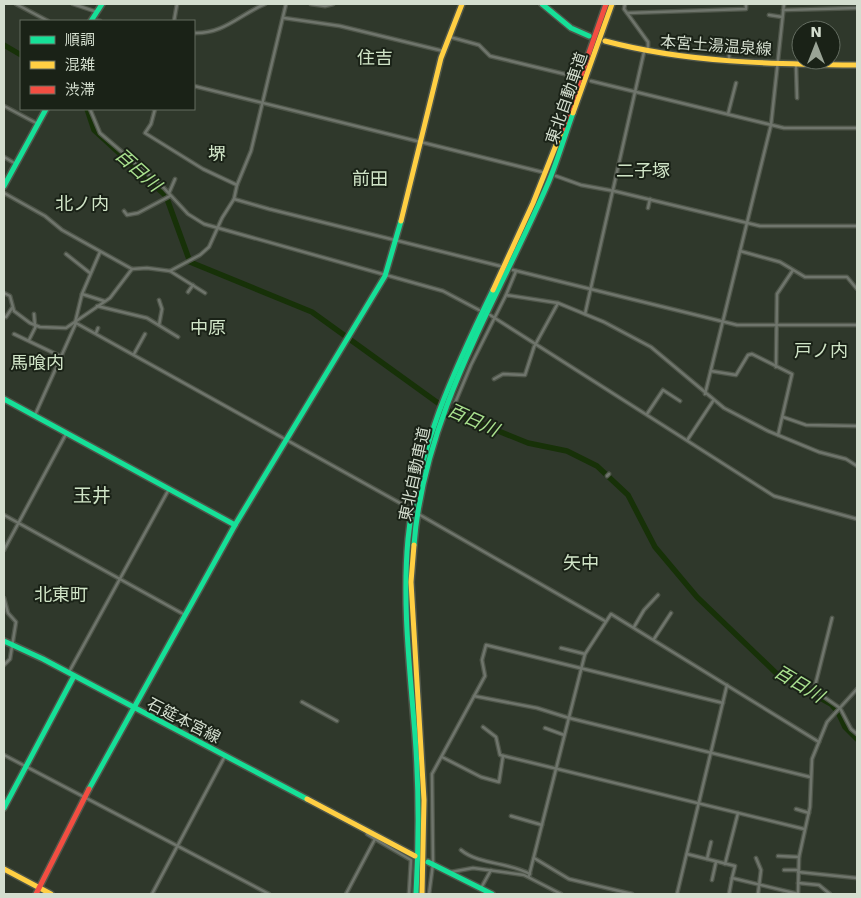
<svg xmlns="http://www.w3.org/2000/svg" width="861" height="898" viewBox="0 0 861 898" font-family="'DejaVu Sans','Noto Sans JP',sans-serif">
<rect width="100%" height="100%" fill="#2f382b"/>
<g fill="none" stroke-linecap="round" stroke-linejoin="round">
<g stroke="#173108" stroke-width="5.5">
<polyline points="4,45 21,55"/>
<polyline points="87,109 94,130 166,196 190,262 312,312 449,411 528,443 567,451 597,466 628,495 655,547 697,597 776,673 831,704 838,712 845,727 857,739"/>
</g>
<defs>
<g id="street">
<polyline points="16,4 48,21"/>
<polyline points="73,4 97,12"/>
<polyline points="311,4 325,6 333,4"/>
<polyline points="625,4 624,9 627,13 746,9 746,4"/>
<polyline points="783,10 857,8"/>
<polyline points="627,13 648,42 648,52"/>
<polyline points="769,15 782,17"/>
<polyline points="284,18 340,26 443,51"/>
<polyline points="92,20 100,21"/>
<polyline points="174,21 177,4"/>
<path d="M194,33C224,34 239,15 265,4"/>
<polyline points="450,37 479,45 490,56 577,77"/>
<polyline points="729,60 729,47"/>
<polyline points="796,65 797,98"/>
<polyline points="591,81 784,128 857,128"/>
<polyline points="194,86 542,172"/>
<polyline points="4,106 38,124"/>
<polyline points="90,109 100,133 164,188 188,214 204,224 443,291 479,310"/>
<polyline points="155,109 151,124 145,133 203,169 237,185"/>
<polyline points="728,114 736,83"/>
<polyline points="4,157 16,164"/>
<polyline points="556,176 581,185 614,191 760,226 857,226"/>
<polyline points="4,193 45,216 62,230 132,269 147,268 170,271 205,293"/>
<polyline points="169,193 175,179"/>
<polyline points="234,199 269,209 500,266"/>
<polyline points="648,208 650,199"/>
<polyline points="124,211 127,215 138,213 170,196"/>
<polyline points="740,251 780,262 805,277 847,277 857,289"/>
<polyline points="66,254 90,273"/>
<polyline points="513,270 737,325 857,325"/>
<polyline points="170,271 200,255 209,247 222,218 234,199 237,185 251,151 286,4"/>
<polyline points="188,292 193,285"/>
<polyline points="4,293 10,296 14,311 30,323 40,327 66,328 110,298 132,269"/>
<polyline points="82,294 100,252"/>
<polyline points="506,295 516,271"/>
<polyline points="97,306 147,318 178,337"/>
<polyline points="34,314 35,326"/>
<polyline points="585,314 644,52"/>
<polyline points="490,315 774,496 857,519"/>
<polyline points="6,317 12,308"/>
<polyline points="75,323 82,294 104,301"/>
<polyline points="76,323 409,508"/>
<polyline points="159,325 162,309 159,300"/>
<polyline points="96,333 98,328"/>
<polyline points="14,334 62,357"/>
<polyline points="29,340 36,326"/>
<polyline points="134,354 145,334"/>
<polyline points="776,367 777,294 793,270"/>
<polyline points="711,371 736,375 748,355 752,354 792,374 778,435"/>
<polyline points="494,379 503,374 525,375 534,347 558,303"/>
<polyline points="705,394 771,125 784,4"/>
<polyline points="455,403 471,365 506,295 558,303 604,322 651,347 724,408 768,431 819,452 846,459 857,466"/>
<polyline points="647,414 663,390 680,401"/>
<polyline points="35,415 76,323"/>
<polyline points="783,417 806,425 857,426"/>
<polyline points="688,439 713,401"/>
<polyline points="607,476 609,474"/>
<polyline points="4,515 185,615"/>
<polyline points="420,515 605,621"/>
<polyline points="4,550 66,434"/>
<polyline points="4,598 8,613 16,622 10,659 4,665"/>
<polyline points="832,618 814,690 840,708 851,729 857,734"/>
<polyline points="634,627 644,610 658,595"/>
<polyline points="654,639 671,613"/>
<polyline points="561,648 585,654"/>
<polyline points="69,672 169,489"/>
<polyline points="474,696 537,708 569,718 810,777"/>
<polyline points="302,702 337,721"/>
<polyline points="483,727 496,737 500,755 804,829"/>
<polyline points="545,728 564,735"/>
<polyline points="4,755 269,894"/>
<polyline points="442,757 481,777 499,782 503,756"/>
<polyline points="796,809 809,813"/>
<polyline points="511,816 542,825"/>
<polyline points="375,839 411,860 409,894"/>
<path d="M461,850C479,865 509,862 530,874"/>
<polyline points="687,854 735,866 732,878 798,894"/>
<polyline points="778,856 799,857"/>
<polyline points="534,858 569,879 632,894"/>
<polyline points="756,858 761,870 758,894"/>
<polyline points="707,859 711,842"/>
<polyline points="725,864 738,813"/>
<polyline points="784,870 798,870"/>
<polyline points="451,872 473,868 524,875 561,894"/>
<polyline points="798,872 857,878"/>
<polyline points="529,876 585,654 611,614 819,742"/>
<polyline points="712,880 716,862"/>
<polyline points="798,883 819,885 830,894"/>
<polyline points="481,888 491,870"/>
<polyline points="152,894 225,756"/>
<polyline points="346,894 375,839 367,834 367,830"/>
<polyline points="429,894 433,864 432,774 485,676 482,660 486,645 723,703"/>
<polyline points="677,894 727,685"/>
<polyline points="729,894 732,878"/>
<polyline points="798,894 799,857 810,807 812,759 827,722 857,689"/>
</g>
<g id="fast">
<polyline points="542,4 571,28 589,36"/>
<polyline points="91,21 102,4"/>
<polyline points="4,186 46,109"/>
<polyline points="4,399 235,525"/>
<path d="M414,545C424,413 498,300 549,181C558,159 565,135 573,113"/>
<polyline points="4,641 43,659 307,799"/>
<polyline points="89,789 235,525 385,276 401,221"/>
<polyline points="4,808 74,676"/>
<polyline points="428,862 492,894"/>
<path d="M416,894C419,841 419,788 415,735C410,670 402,604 408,539C417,450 454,370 493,290"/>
</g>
<g id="slow">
<path d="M605,41C688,63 772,64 857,65"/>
<polyline points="573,113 612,4"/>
<polyline points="401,221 441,58 462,4"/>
<polyline points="493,290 533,203 562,130"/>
<polyline points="414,545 411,582 424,800 422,894"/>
<polyline points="307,799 415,856"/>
<polyline points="4,869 51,894"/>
</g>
<g id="jam">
<polyline points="562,130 606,4"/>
<polyline points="36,894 89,789"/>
</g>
</defs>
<use href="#street" stroke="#4e5549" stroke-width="5"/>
<use href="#fast" stroke="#4e5549" stroke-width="8"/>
<use href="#slow" stroke="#4e5549" stroke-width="8"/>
<use href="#jam" stroke="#4e5549" stroke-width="8"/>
<use href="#street" stroke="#6f756c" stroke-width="2.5"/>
<use href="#fast" stroke="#16e098" stroke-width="5"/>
<use href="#slow" stroke="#ffcf43" stroke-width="5"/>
<use href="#jam" stroke="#f24e42" stroke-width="5"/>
</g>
<g text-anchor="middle" stroke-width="4" stroke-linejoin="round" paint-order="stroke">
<g font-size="16" fill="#d4decf" stroke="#1a2217">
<text transform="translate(716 45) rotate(4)" y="6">本宮土湯温泉線</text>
<text transform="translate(566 98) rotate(-71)" y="6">東北自動車道</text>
<text transform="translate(414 474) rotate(-78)" y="6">東北自動車道</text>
<text transform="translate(184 720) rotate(27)" y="6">石筵本宮線</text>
</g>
<g font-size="18" fill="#d0e4c7" stroke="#1a2217">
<text x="375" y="64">住吉</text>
<text x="217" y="160">堺</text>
<text x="643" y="177">二子塚</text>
<text x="370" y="185">前田</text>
<text x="82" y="210">北ノ内</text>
<text x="208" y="334">中原</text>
<text x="821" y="357">戸ノ内</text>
<text x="37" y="369">馬喰内</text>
<text x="581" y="569">矢中</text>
<text x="61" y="601">北東町</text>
</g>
<g font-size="18" font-style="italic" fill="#aae28f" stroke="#1a2217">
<text transform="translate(138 170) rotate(42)" y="6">百日川</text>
<text transform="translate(473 420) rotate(24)" y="6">百日川</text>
<text transform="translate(799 684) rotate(31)" y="6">百日川</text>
</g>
<g font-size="19" fill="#d0e4c7" stroke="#1a2217">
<text x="92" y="502">玉井</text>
</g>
</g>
<rect width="861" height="898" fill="none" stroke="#d4decf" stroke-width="10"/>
<rect x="20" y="20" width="175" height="90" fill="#1a2217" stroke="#646d61"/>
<rect x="30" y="36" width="25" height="8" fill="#16e098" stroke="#646d61"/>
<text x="65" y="45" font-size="15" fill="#d4decf">順調</text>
<rect x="30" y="61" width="25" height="8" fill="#ffcf43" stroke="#646d61"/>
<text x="65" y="70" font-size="15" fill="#d4decf">混雑</text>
<rect x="30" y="86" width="25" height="8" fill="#f24e42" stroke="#646d61"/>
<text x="65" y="95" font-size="15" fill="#d4decf">渋滞</text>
<g transform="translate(816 45)"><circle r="24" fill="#1a2217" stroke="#646d61"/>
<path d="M0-4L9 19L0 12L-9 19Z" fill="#9aa496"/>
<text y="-8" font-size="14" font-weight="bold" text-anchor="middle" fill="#d4decf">N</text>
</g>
</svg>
